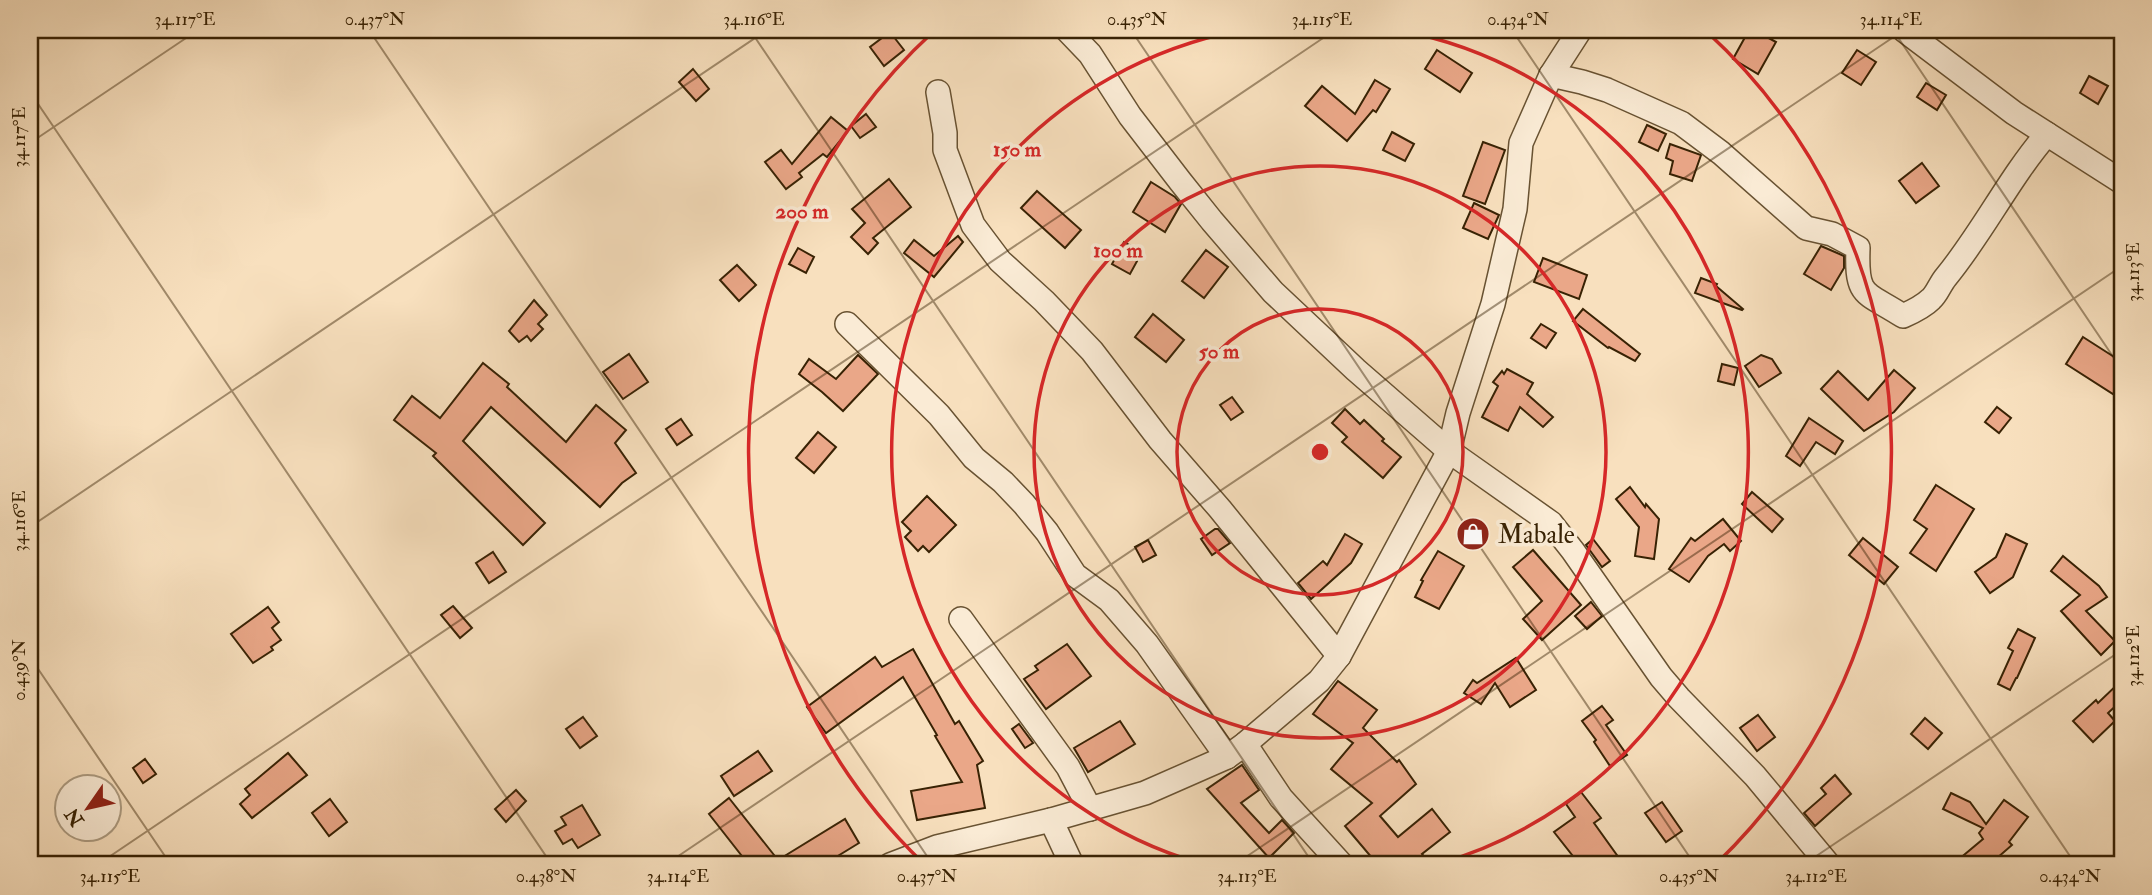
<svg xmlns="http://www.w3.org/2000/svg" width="2152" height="895" viewBox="0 0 2152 895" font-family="'IM FELL Double Pica',serif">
<rect width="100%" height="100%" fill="#f8e0be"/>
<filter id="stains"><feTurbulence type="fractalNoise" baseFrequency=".00286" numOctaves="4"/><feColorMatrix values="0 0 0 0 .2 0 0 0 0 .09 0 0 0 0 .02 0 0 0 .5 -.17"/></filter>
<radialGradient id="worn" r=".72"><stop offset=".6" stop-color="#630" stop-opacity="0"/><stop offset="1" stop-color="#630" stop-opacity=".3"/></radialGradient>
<g fill="#eaa788" stroke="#382204" stroke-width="2">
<polygon points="1749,30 1754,30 1776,42 1758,74 1733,59"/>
<polygon points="890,32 904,50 884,66 870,47"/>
<polygon points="1437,50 1472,73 1460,92 1425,69"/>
<polygon points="1857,50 1876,62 1861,85 1842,73"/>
<polygon points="693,69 709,89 696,101 679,82"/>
<polygon points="2089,76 2108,86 2098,104 2080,93"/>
<polygon points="1375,80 1390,89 1376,112 1373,110 1347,141 1305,106 1322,86 1355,114"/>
<polygon points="1926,83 1946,95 1937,110 1917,97"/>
<polygon points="866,114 876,127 860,138 851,126"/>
<polygon points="831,117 848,131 827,157 823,154 799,173 802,177 786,189 765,162 781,150 792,164"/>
<polygon points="1647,125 1666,134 1658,151 1639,142"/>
<polygon points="1392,132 1414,144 1405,161 1383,150"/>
<polygon points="1483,142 1505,150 1485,204 1463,196"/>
<polygon points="1670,144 1701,155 1692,181 1670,174 1673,161 1666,158"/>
<polygon points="1922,163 1939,186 1916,203 1899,181"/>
<polygon points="889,179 911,207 873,238 878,243 868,254 851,237 865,223 852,209"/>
<polygon points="1151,182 1175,197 1181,204 1165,232 1133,212"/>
<polygon points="1037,191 1081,230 1065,248 1021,208"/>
<polygon points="1474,203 1499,215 1488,239 1463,228"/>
<polygon points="958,236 963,242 934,277 904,253 914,240 934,256"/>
<polygon points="1124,242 1142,252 1130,274 1112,264"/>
<polygon points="1821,246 1844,256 1844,268 1831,290 1804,274"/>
<polygon points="798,248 814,257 806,273 789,264"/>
<polygon points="1206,250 1228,267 1204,298 1182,281"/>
<polygon points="1543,258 1587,275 1579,299 1534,282"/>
<polygon points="737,265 756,285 739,301 720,280"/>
<polygon points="1701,278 1717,284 1716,286 1743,309 1742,310 1695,293"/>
<polygon points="534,300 547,315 538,324 543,329 531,341 527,336 519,342 509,331"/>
<polygon points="1583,309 1640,354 1635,361 1609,347 1608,348 1573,321"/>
<polygon points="1153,314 1184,340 1166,362 1135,337"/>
<polygon points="1541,324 1556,333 1546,348 1531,338"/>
<polygon points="2083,337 2122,362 2122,380 2113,394 2066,364"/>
<polygon points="629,354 648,382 623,399 603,372"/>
<polygon points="858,355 878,374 843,411 822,392 799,374 809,359 836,379"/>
<polygon points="1761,355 1772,359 1781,373 1759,387 1745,366"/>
<polygon points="483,363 509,384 507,387 566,442 596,405 626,430 615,443 636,473 622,483 600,507 491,407 463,441 545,523 523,545 433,456 436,453 394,420 412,396 440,418"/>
<polygon points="1722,364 1738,368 1734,385 1718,381"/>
<polygon points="1507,369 1533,383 1527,394 1553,417 1543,427 1520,407 1508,431 1482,417 1498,386 1493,382 1502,371 1504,374"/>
<polygon points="1894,370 1915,388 1894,412 1864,431 1821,389 1838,371 1868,400"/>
<polygon points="1232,397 1243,412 1231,420 1220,405"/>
<polygon points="1997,407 2011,418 1999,433 1985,422"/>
<polygon points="1345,409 1360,424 1364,420 1384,439 1382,441 1401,457 1383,478 1342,442 1347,437 1332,423"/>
<polygon points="1809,418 1843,441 1835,454 1816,442 1800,466 1786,456"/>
<polygon points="681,419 692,435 677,445 666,429"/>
<polygon points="818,432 836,447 814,473 796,458"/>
<polygon points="1936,485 1974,509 1936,571 1910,553 1927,529 1914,520"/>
<polygon points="1630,487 1645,507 1646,504 1659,519 1654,559 1635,556 1639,527 1616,499"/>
<polygon points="1752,492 1783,519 1772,532 1742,504"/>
<polygon points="927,496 956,525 929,552 923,546 918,551 905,537 911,531 902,522"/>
<polygon points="1723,519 1741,541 1730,551 1724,544 1708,556 1689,582 1669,569 1691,538 1695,541"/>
<polygon points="1215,529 1218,529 1230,543 1212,555 1201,539"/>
<polygon points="1345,534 1362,544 1351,563 1311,599 1298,583 1323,561 1327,565"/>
<polygon points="2006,534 2027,544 2013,577 1990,593 1975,572 1996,557"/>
<polygon points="1863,538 1898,567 1884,584 1849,555"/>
<polygon points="1593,539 1610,561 1602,567 1586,545"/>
<polygon points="1148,540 1156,555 1143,562 1135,547"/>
<polygon points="1533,550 1581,605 1542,640 1523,619 1542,601 1513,567"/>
<polygon points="1438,551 1464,566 1439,609 1415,597 1423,581 1421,580"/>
<polygon points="493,552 506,572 489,583 476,563"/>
<polygon points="2063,556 2099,586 2107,597 2086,611 2115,641 2101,655 2061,611 2080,595 2051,571"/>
<polygon points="1591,602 1602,616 1587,629 1575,616"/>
<polygon points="453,606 472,628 460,638 441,615"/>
<polygon points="268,607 279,622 272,628 281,640 271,647 273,650 253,663 231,634"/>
<polygon points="2018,629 2035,638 2017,678 2016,678 2010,690 1998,684 2013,651 2008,648"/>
<polygon points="1067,644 1091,676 1046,709 1024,679 1038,670 1035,666"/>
<polygon points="913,649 955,724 959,721 983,761 977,765 985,808 917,820 911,791 962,782 935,736 937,735 903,677 826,733 807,707 875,657 882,667"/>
<polygon points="1516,658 1536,690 1510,707 1495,683 1481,704 1464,693 1473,680 1477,683"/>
<polygon points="2122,680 2122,700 2108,713 2115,721 2093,742 2073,721 2096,700 2098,703"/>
<polygon points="1338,681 1377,710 1363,728 1397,762 1399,760 1416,784 1380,816 1398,837 1432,809 1450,832 1422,854 1431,865 1378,865 1345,826 1372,803 1331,769 1353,743 1313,714"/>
<polygon points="1602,706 1613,720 1606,725 1627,755 1610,766 1594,742 1596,740 1582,721"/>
<polygon points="1758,715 1775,737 1757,751 1740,728"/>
<polygon points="583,717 597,736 580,748 566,729"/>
<polygon points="1925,718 1942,733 1928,749 1911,734"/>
<polygon points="1120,721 1135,744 1088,772 1074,748"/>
<polygon points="1019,724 1033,743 1025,748 1012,729"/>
<polygon points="758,751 772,771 734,796 721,776"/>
<polygon points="288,753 307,775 252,818 240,804 250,795 245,789"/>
<polygon points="145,759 156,774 143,783 133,768"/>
<polygon points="1242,765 1259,790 1241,803 1269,833 1282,820 1294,833 1269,858 1207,789"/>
<polygon points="1835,775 1851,794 1815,826 1804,813 1826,794 1821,788"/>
<polygon points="516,790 526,801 506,822 495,809"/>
<polygon points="1581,792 1601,818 1594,823 1624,865 1580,865 1554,832 1575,817 1566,804"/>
<polygon points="1951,793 1970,802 1986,824 2004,800 2028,817 2009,842 2012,845 1989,865 1952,865 1983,839 1979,833 1983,828 1943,809"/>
<polygon points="729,798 778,860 845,819 859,843 823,865 749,865 709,814"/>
<polygon points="330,799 347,822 329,836 312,813"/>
<polygon points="1662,802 1682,831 1666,842 1645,813"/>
<polygon points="582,805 600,835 578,848 572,839 563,844 555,831 566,825 561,817"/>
</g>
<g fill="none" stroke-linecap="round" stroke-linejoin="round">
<defs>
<g id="minor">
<polyline points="1067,30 1090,54 1130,116 1180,181 1212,221 1273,292 1356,370 1449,451 1551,523 1573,551 1661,677 1679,698 1755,776 1829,865"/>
<polyline points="1904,30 2014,113 2122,182"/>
<path d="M1551,75L1582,82L1607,90L1681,123L1721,153L1806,228L1832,234L1858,248C1856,299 1865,291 1903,316C1912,312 1923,307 1931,299C1937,294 1940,284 1946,277C1983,232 2009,178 2047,134"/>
<polyline points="938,92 945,133 945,150 973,225 1000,261 1044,301 1092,351 1160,440 1220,509 1339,656"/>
<polyline points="847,324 939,415 974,458 1003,482 1024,504 1047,532 1075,575 1109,600 1147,644 1227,757"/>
<polyline points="961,619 1068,767 1090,809"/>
<polyline points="1245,744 1281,798 1342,865"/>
<polyline points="1051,820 1072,865"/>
<polyline points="890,865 937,847 1051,820 1145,793 1227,757 1245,744 1319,681 1339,656 1449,451 1458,413 1493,304 1515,209 1521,143 1551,75 1580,30"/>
</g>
</defs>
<use href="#minor" stroke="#685232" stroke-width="26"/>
<use href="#minor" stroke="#faebd5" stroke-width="23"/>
</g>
<path fill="none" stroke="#382204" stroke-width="2" stroke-opacity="0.45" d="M369,30L933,865M750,30L1314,865M1131,30L1695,865M1512,30L2076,865M1893,30L2122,370M30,92L552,865M30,143L198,30M30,527L767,30M30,657L171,865M97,865L1335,30M665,865L1904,30M1234,865L2122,266M1803,865L2122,650"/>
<g fill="none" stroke="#d62828" stroke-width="3.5">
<circle cx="1320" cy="452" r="143"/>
<circle cx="1320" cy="452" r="286"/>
<path d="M1202 864A429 429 0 0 1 1242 30M1398 30A429 429 0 0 1 1438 864"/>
<path d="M923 863A571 571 0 0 1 934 31M1706 31A571 571 0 0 1 1717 863"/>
</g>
<defs>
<symbol id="shop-disc" viewBox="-11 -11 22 22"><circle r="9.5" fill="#8f2418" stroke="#faebd5"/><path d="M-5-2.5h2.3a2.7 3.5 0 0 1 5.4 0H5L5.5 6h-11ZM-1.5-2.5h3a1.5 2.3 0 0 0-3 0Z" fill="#fff"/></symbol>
</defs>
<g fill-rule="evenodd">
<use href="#shop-disc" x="1454" y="515" width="38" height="38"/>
</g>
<g text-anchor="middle" stroke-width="7" stroke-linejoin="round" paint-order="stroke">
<g font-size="26" fill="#382204" stroke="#faebd5" text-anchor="start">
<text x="1498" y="543">Mabale</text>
</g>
</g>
<circle cx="1320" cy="452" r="10" fill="#d62828" stroke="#faebd5" stroke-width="3.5"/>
<g font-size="21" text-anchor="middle" font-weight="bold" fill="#d62828" stroke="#faebd5" stroke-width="7" stroke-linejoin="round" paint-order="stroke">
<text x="1017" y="156">150 m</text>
<text x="802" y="218">200 m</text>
<text x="1118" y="257">100 m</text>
<text x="1219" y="358">50 m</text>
</g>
<rect width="2152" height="895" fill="none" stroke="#f8e0be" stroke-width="77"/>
<g transform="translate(88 808) rotate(236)"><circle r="33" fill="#faebd5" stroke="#ac9b81" stroke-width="2"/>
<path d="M0-5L12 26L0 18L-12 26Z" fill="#8f2418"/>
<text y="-10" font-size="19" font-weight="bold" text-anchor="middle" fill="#382204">N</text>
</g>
<rect x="38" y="38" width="2076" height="818" fill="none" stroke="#382204" stroke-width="2.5"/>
<g font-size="18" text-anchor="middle" fill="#382204">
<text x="185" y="25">34.117°E</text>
<text x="375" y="25">0.437°N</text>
<text x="754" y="25">34.116°E</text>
<text x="1137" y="25">0.435°N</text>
<text x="1322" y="25">34.115°E</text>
<text x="1518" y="25">0.434°N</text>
<text x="1891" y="25">34.114°E</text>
<text transform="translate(19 137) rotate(-90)" y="6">34.117°E</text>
<text transform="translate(2133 272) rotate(-90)" y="6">34.113°E</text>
<text transform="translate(19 521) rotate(-90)" y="6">34.116°E</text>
<text transform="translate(2133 656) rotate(-90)" y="6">34.112°E</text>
<text transform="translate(19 670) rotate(-90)" y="6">0.439°N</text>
<text x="110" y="882">34.115°E</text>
<text x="546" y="882">0.438°N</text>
<text x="678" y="882">34.114°E</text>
<text x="927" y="882">0.437°N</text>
<text x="1247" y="882">34.113°E</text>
<text x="1689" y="882">0.435°N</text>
<text x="1816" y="882">34.112°E</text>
<text x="2070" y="882">0.434°N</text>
</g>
<rect width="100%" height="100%" filter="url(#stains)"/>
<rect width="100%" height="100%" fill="url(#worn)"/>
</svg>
